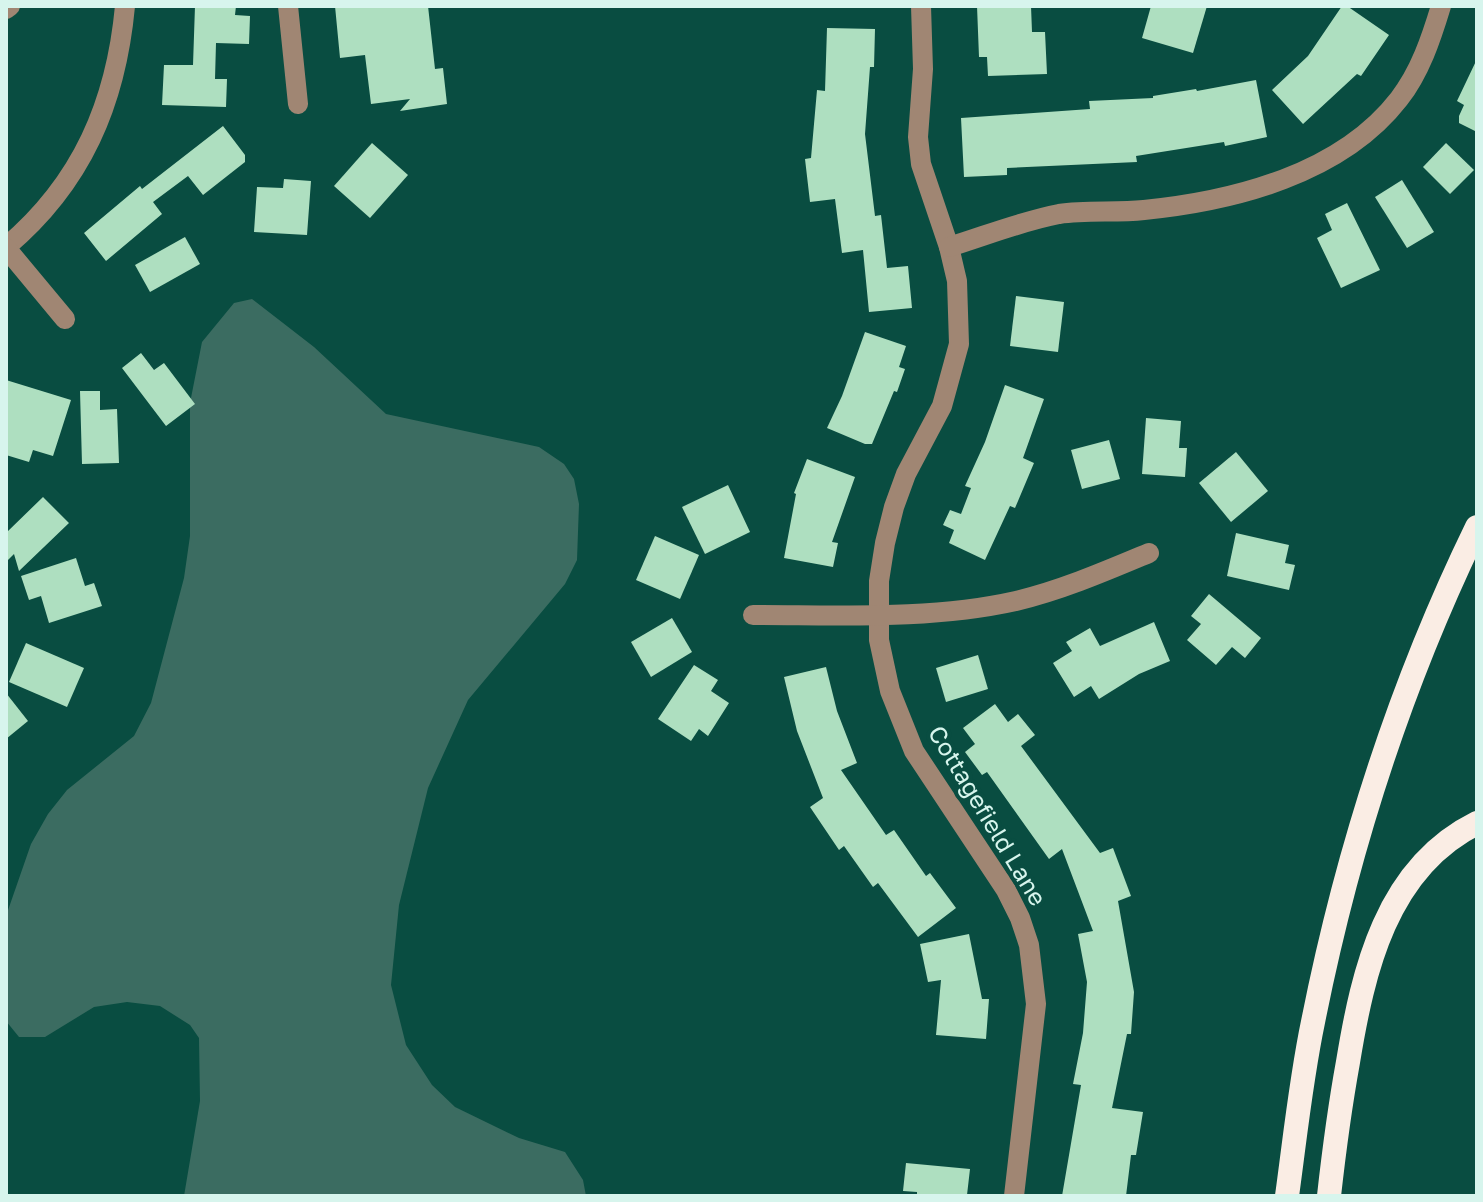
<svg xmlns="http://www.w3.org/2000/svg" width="1483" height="1202" viewBox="0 0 1483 1202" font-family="'Golos Text',sans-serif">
<rect width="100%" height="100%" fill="#094d41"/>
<polygon fill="#3b6c61" points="252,299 314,347 386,414 539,447 564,464 574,479 579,504 577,560 565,584 468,700 428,788 399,905 391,985 406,1045 432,1085 455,1107 519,1138 565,1152 583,1180 586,1196 184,1196 200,1101 199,1038 190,1025 160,1006 127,1002 94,1007 45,1037 19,1037 6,1021 6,916 31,844 48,814 67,790 134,736 151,703 184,578 190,536 190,403 202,342 234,303"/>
<g fill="#aedfc0">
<polygon points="195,6 236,6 235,15 250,16 249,44 216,43 215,79 227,79 226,107 162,105 164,65 193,65"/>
<polygon points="335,6 428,6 435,69 443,68 447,104 400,111 410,99 371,104 365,55 340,58"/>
<polygon points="977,6 1031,6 1032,32 1045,32 1047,74 988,76 987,57 979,57"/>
<polygon points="1151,6 1207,6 1193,53 1142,38"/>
<polygon points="1342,6 1347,6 1389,35 1361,76 1357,74 1303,124 1272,90 1308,56"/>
<polygon points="827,28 875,29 874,67 870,67 865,134 875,216 881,215 887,268 908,266 912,308 869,312 863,250 842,253 835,199 810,202 805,159 811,158 817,90 825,91"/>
<polygon points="1477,59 1477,132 1459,123 1459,116 1464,105 1457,101"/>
<polygon points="1256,80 1267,137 1225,146 1224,142 1136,156 1137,162 1007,168 1007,175 964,177 961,118 1090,109 1089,101 1153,98 1153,96 1196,89 1197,91"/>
<polygon points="223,126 245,155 245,162 203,195 188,176 153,202 162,214 106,261 84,233 140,186 142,189"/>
<polygon points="372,143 408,175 370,218 334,186"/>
<polygon points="1446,143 1474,170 1450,194 1423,167"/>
<polygon points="284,179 311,181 307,235 254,232 257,187 283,188"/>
<polygon points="1402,180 1434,232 1407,248 1375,197"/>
<polygon points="1347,203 1380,270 1341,288 1317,238 1332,230 1325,214"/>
<polygon points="185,237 200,264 150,292 135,265"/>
<polygon points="1016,296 1064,302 1058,352 1010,346"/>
<polygon points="865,332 906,346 899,367 905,369 897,392 894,391 872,444 865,444 827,428 842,396"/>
<polygon points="141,353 154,370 164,363 195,404 166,426 122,368"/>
<polygon points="6,380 71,400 53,456 33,450 29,462 6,455"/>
<polygon points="1005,385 1044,399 1023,458 1034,463 1015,508 1010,506 985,560 949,543 954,530 943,525 950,510 961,514 971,488 965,486 985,442"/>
<polygon points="80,391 100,391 100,410 117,409 119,463 82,464"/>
<polygon points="1146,418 1181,421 1179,448 1187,448 1185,477 1142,474"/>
<polygon points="1109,440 1120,479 1082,489 1071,450"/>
<polygon points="1236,452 1268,491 1231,522 1199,483"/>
<polygon points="807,459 855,477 832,542 838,543 833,567 784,558 796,494 794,493"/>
<polygon points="728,485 750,532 705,554 682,507"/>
<polygon points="43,497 69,523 19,571 14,554 6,562 6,533"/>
<polygon points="1236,533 1289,545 1285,563 1295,565 1289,590 1227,576"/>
<polygon points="655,536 699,555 680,599 636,580"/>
<polygon points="76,558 85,586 94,583 102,606 49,623 41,596 29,600 21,576"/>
<polygon points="1209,594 1261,638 1245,658 1232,647 1216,665 1187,640 1201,624 1191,616"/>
<polygon points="672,618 692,652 651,677 631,642"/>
<polygon points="1154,622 1170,661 1139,674 1099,699 1091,686 1074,697 1053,663 1072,651 1066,642 1090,628 1100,646"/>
<polygon points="26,643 84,668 67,707 9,682"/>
<polygon points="978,655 988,689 946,702 936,668"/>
<polygon points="694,665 718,680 711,691 729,703 708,736 699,729 691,741 658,719"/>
<polygon points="826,667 837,711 857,763 841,770 886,835 894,830 926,876 930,873 956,908 918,937 878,883 873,887 844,846 839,850 810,807 823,798 797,731 784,677"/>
<polygon points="6,693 28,721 6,739"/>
<polygon points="995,704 1008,722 1018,714 1035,735 1021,746 1100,853 1113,848 1131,896 1118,901 1134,992 1131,1034 1127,1034 1112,1108 1143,1112 1136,1155 1131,1155 1126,1196 1062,1196 1081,1085 1073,1084 1083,1033 1087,982 1078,934 1093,931 1062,849 1049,859 987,772 982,775 965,752 975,744 963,728"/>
<polygon points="969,934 982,999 989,999 986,1039 936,1035 941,980 928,982 920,944"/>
<polygon points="906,1163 970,1169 967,1195 917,1196 917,1192 903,1191"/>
</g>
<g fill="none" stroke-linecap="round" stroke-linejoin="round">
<g stroke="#a08673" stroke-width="20">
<polyline points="288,6 298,104"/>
<polyline points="921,6 923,69 918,137 921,164 949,247 957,281 959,344 942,406 906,474 894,507 885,543 879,581 879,640 890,691 914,751 1006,890 1020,918 1029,945 1036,1004 1014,1196"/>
<polyline points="6,9 10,6"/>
<path d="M6,247C82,183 116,103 125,6"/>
<path d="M949,247C985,236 1022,221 1059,214C1087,210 1116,213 1144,210C1234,201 1341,174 1399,99C1420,72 1431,39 1441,6"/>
<polyline points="6,248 65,319"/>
<path d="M753,615C840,615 931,620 1016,601C1062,590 1106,571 1149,553"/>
</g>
<g stroke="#faede4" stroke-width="24">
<path d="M1287,1196C1295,1138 1301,1079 1313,1022C1347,851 1401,683 1477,527"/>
<path d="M1329,1196C1334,1151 1340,1106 1348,1062C1363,971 1386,868 1477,823"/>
</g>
</g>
<g text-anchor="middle" stroke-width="8" stroke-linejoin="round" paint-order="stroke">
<g font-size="24" fill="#d7f5ed" stroke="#094d41">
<text transform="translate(987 816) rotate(59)" y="8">Cottagefield Lane</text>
</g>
</g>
<rect width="1483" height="1202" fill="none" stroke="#d7f5ed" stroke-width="16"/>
</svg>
